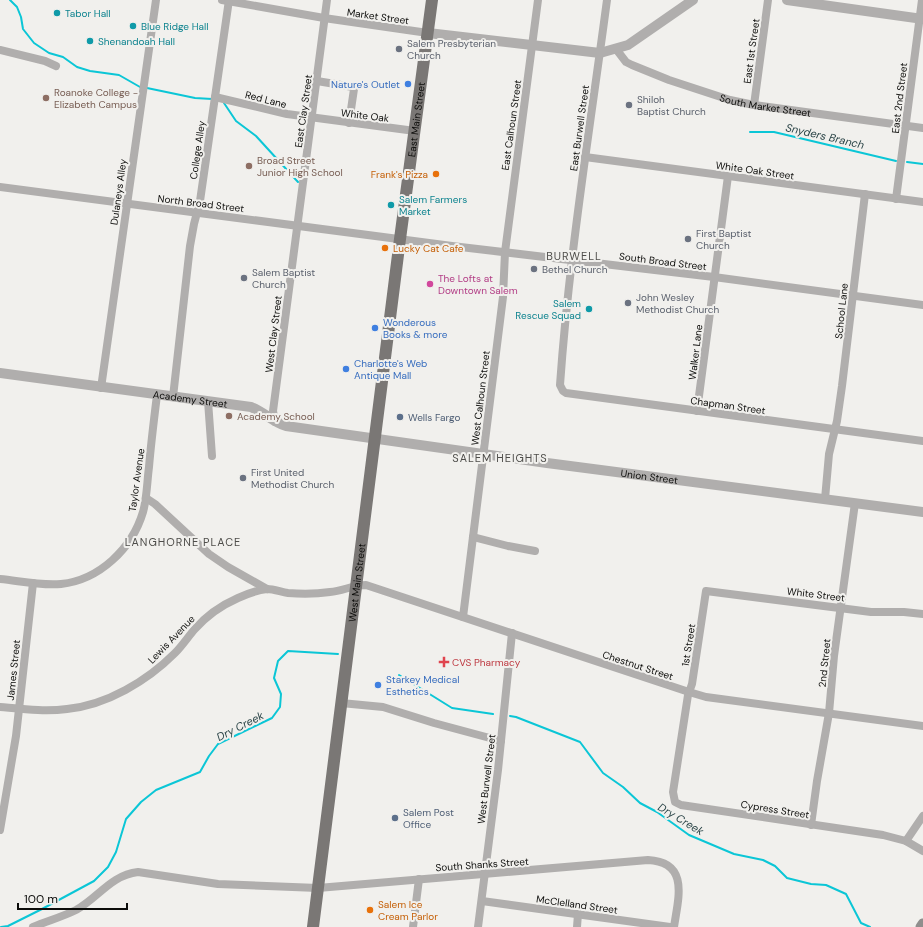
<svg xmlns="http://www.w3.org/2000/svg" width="923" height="927" viewBox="0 0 923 927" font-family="'DM Sans',sans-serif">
<rect width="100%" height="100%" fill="#f1f0ed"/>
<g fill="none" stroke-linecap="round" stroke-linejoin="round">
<g stroke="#0bc6d6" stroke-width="2">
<polyline points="10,0 17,7 21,17 23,29 34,43 49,53 63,57 77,67 90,71 119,75 140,87"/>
<polyline points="147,88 195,98 212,99"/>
<polyline points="224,103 236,121 256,136 298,182"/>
<polyline points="750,132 774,132 896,161"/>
<polyline points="907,162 923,164"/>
<polyline points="399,675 452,708 493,714"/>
<polyline points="510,716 516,717 580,742 603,773 623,787 640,803 657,812 689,835 734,854 763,860 775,866 787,878 811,884 826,885 846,894 861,923 870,927"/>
<polyline points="1,927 8,926 42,909 94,881 108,867 116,852 126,819 141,802 156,790 200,772 209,756 218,744 272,718 280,707 281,694 274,678 278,661 288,651 338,654"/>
</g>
<g stroke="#b0aead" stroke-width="8">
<polyline points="222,0 324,18 428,33"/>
<path d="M607,0C590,128 569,256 560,385L563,391L566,393L923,441"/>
<path id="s1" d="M616,49L626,62L632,65L669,80L730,100L754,105L923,128"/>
<polyline points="0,50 45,61 56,66"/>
<polyline points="317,81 353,87 354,89 349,123"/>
<polyline points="215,97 287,114 415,131"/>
<polyline points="754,105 768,0"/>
<polyline points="585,157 923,202"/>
<polyline points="0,187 452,246 714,277 923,305"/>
<polyline points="896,199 922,0"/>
<polyline points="101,388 156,0"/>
<polyline points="173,397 190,246 194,224 200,201 229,0"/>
<polyline points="208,401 212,456"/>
<polyline points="697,411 728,176"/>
<polyline points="275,422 273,411 327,0"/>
<polyline points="146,498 155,504 209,554 228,567 267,589"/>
<polyline points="825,499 829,454 837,421 842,386 865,194"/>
<polyline points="473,537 508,546 535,551"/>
<path d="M0,579C20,581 41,586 61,584C99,580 132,549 143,512C147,498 147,482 149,467C151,443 154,419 157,395"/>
<polyline points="923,614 904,612 871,612 706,591 692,684 688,695 673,792 675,802 681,805 883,835 906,841 923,851"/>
<polyline points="463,617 503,297 505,252 538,0"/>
<polyline points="341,703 383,707 434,723 501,741"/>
<path d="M0,707C22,709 45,712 67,709C107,705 147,681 175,653C182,646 188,637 194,630C206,616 222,605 238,598C247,594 258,590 267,589C274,589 281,592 288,593C302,594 316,594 330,592C343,591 353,585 366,585L689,692L706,697L923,726"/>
<polyline points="811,825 817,781 829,713 834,656 855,503"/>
<polyline points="0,830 16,736 33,583"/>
<polyline points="906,841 923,816"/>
<polyline points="482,901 670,927"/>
<path d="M33,927C47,921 62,917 76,910C98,898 111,875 138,872L218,884L318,888L648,860C690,862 678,899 674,927"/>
<polyline points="413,927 419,879"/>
<polyline points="478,927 498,770 512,633"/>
<polyline points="577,927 578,914"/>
</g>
<g stroke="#b0aead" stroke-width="10">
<polyline points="787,0 923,19"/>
<polyline points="428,33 600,53 628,45 693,0"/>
<path id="s2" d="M0,373L251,407C264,412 273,422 286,426L547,463L923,512"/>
</g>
<polyline stroke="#908e8d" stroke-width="11" points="921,927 923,924"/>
<path stroke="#7a7775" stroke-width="12" id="s3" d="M313,927L400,239L432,0"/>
</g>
<g fill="#0f9aa8" stroke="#f1f0ed" stroke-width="1.5">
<circle cx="57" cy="13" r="4"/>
<circle cx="133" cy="26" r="4"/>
<circle cx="90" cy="41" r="4"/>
<circle cx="391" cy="205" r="4"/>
<circle cx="589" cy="309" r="4"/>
</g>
<g fill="#6b7280" stroke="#f1f0ed" stroke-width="1.5">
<circle cx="399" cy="49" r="4"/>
<circle cx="629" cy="105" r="4"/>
<circle cx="688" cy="239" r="4"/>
<circle cx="534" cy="269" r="4"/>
<circle cx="244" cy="278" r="4"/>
<circle cx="628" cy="303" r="4"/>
<circle cx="243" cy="478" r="4"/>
</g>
<g fill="#3f7fe0" stroke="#f1f0ed" stroke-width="1.5">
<circle cx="408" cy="84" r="4"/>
<circle cx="375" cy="328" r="4"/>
<circle cx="346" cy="369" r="4"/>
<circle cx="378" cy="685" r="4"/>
</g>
<g fill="#8d6e63" stroke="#f1f0ed" stroke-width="1.5">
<circle cx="46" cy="98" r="4"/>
<circle cx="249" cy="166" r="4"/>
<circle cx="229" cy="416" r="4"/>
</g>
<g fill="#e8710a" stroke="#f1f0ed" stroke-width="1.5">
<circle cx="436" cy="174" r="4"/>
<circle cx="385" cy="248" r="4"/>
<circle cx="370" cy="910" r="4"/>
</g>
<circle fill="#d1479c" stroke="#f1f0ed" stroke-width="1.5" cx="430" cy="284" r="4"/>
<g fill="#5c6f8a" stroke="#f1f0ed" stroke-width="1.5">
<circle cx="400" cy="417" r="4"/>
<circle cx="395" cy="818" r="4"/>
</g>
<path fill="#e0444e" stroke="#f1f0ed" stroke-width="1.5" d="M442 656h4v4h4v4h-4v4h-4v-4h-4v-4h4z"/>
<g text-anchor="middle" stroke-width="4" stroke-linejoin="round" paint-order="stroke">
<g font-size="10" fill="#0d838f" stroke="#f1f0ed" text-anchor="start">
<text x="65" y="17">Tabor Hall</text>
<text x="141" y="30">Blue Ridge Hall</text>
<text x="98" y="45">Shenandoah Hall</text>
<text x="399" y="203">Salem Farmers<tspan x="399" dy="12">Market</tspan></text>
<text x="581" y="307" text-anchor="end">Salem<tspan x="581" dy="12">Rescue Squad</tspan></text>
</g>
<g font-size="10" fill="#0c0c0a" stroke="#f1f0ed">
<text transform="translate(378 16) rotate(8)" y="4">Market Street</text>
<text transform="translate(751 51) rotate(-82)" y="4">East 1st Street</text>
<text transform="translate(899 98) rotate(-83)" y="4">East 2nd Street</text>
<text transform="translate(266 99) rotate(14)" y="4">Red Lane</text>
<text dy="4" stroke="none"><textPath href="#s1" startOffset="163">South Market Street</textPath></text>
<text transform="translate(303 111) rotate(-82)" y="4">East Clay Street</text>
<text transform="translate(365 115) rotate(7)" y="4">White Oak</text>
<text dy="4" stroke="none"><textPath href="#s3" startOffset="814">East Main Street</textPath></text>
<text transform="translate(511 125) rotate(-82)" y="4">East Calhoun Street</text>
<text transform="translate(579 128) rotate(-82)" y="4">East Burwell Street</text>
<text transform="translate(197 150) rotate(-82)" y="4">College Alley</text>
<text transform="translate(755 170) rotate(8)" y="4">White Oak Street</text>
<text transform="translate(118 192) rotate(-82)" y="4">Dulaneys Alley</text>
<text transform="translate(201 203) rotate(7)" y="4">North Broad Street</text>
<text transform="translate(663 261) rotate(7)" y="4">South Broad Street</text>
<text transform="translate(841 311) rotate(-84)" y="4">School Lane</text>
<text transform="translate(273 334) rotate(-83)" y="4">West Clay Street</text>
<text transform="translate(695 352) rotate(-83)" y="4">Walker Lane</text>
<text transform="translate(480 398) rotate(-83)" y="4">West Calhoun Street</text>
<text dy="4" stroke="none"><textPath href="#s2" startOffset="192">Academy Street</textPath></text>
<text transform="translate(728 405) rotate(8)" y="4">Chapman Street</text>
<text dy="4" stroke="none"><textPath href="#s2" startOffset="660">Union Street</textPath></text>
<text transform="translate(136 480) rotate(-82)" y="4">Taylor Avenue</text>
<text dy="4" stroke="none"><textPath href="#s3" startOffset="347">West Main Street</textPath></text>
<text transform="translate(816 594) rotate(7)" y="4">White Street</text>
<text transform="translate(171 639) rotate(-46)" y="4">Lewis Avenue</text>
<text transform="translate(688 645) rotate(-81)" y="4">1st Street</text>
<text transform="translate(824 663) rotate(-84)" y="4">2nd Street</text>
<text transform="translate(638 665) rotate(18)" y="4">Chestnut Street</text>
<text transform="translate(13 670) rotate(-84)" y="4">James Street</text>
<text transform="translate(486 779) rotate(-83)" y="4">West Burwell Street</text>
<text transform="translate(775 809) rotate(9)" y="4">Cypress Street</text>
<text transform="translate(482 864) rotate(-4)" y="4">South Shanks Street</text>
<text transform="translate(577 904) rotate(8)" y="4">McClelland Street</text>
</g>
<g font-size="10" fill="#5b616d" stroke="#f1f0ed" text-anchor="start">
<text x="407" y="47">Salem Presbyterian<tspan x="407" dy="12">Church</tspan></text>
<text x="637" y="103">Shiloh<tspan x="637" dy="12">Baptist Church</tspan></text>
<text x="696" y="237">First Baptist<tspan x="696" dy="12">Church</tspan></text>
<text x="542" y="273">Bethel Church</text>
<text x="252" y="276">Salem Baptist<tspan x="252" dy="12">Church</tspan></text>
<text x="636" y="301">John Wesley<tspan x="636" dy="12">Methodist Church</tspan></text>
<text x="251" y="476">First United<tspan x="251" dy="12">Methodist Church</tspan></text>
</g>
<g font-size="10" fill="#366cbe" stroke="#f1f0ed" text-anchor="start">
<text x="400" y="88" text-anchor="end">Nature's Outlet</text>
<text x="383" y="326">Wonderous<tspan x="383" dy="12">Books &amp; more</tspan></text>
<text x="354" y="367">Charlotte's Web<tspan x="354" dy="12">Antique Mall</tspan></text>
<text x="386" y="683">Starkey Medical<tspan x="386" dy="12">Esthetics</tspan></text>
</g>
<g font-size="10" fill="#785e54" stroke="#f1f0ed" text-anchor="start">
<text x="54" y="96">Roanoke College -<tspan x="54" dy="12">Elizabeth Campus</tspan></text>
<text x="257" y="164">Broad Street<tspan x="257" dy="12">Junior High School</tspan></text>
<text x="237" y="420">Academy School</text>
</g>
<g font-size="10" fill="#c56008" stroke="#f1f0ed" text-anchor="start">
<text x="428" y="178" text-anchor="end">Frank's Pizza</text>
<text x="393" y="252">Lucky Cat Cafe</text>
<text x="378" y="908">Salem Ice<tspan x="378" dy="12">Cream Parlor</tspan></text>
</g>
<g font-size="10" fill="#b23c85" stroke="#f1f0ed" text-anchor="start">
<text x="438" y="282">The Lofts at<tspan x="438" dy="12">Downtown Salem</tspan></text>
</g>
<g font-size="10" fill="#4e5e75" stroke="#f1f0ed" text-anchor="start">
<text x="408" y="421">Wells Fargo</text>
<text x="403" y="816">Salem Post<tspan x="403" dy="12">Office</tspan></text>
</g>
<g font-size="10" fill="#be3a42" stroke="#f1f0ed" text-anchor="start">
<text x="452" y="666">CVS Pharmacy</text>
</g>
<g font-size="11" font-style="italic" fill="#284245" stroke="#f1f0ed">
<text transform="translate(825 136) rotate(13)" y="4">Snyders Branch</text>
<text transform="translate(240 726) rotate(-27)" y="4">Dry Creek</text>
<text transform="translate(681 819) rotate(31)" y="4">Dry Creek</text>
</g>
<g font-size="11" letter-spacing="1" fill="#4e4d4a" stroke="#f1f0ed">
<text x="574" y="260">BURWELL</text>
<text x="500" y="462">SALEM HEIGHTS</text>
<text x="183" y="546">LANGHORNE PLACE</text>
</g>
</g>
<path d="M18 903v6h109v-6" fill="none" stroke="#0c0c0a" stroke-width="2"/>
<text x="24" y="903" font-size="12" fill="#0c0c0a" stroke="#f1f0ed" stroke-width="3" paint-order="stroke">100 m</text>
</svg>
